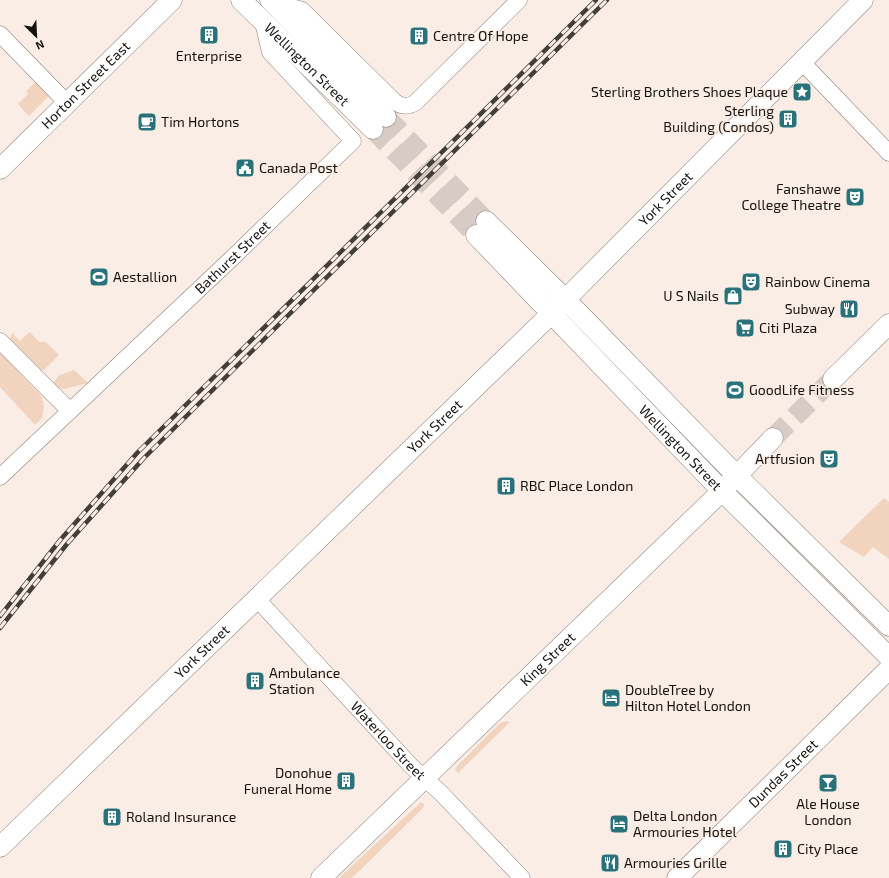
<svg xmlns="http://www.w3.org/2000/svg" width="889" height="878" viewBox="0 0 889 878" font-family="'Exo 2',sans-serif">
<rect width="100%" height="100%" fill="#f9ede5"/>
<g fill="#f1d3be">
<polygon points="37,81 50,95 29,116 18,104 28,94 26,91"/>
<polygon points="30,332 39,342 46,342 59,355 45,369 40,371 9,340 12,333 20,341"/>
<polygon points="0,353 42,397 44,407 42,418 35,425 0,387"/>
<polygon points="74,370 88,383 64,389 56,387 54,383 58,376"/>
<polygon points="884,498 889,502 889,559 873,547 864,557 839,542"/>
<polygon points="506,721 510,722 458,773 455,769 459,764 500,723"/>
<polygon points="421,802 424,804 423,808 352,878 339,878"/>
</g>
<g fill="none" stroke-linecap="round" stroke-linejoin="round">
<g stroke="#d7ccc5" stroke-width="20" stroke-dasharray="20 10" stroke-linecap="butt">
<polyline points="386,117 486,221"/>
<polyline points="373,129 476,235"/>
<polyline points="773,438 833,379"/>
</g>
<defs>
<g id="minor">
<path d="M271,1L302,10L394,101C401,107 407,107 415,103L519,0"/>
<polyline points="0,34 67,103"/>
<polyline points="801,61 889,153"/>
<polyline points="0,341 70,411"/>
<path id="s1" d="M0,477L229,261L353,141L270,52L263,22"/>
<path id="s2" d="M257,599L411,766L441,793L522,878"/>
</g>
<g id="major">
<path id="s3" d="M241,0L373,129"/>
<polyline points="270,0 386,117"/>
<path id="s4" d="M0,169L172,0"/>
<polyline points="486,221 565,299 736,475 889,626"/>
<path id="s5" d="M476,235L722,491L889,657"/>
<polyline points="833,379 889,324"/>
<path id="s6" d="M0,847L552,313L863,0"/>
<path id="s7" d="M321,878L722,491L773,438"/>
<path id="s8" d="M677,878L889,669"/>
</g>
</defs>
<use href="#minor" stroke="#897f78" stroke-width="17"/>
<use href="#major" stroke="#897f78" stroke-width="21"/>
<use href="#minor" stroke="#fff" stroke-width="16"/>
<use href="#major" stroke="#fff" stroke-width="20"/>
<defs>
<g id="rail">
<polyline points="0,616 61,539 138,452 596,0"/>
<polyline points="0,628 67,544 144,458 607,0"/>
</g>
</defs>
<use href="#rail" stroke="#433e3a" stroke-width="4.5"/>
<use href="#rail" stroke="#f9ede5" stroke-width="3" stroke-dasharray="9" stroke-linecap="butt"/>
</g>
<defs>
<symbol id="building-square" viewBox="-11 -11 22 22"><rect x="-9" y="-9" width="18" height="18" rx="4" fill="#29727b" stroke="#f9ede5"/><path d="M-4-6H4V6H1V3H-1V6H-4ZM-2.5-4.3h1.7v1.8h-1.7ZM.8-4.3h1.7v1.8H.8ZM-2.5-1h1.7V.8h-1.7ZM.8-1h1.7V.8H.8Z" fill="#fff"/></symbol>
<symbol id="sight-square" viewBox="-11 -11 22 22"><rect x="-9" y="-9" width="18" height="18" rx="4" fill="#29727b" stroke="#f9ede5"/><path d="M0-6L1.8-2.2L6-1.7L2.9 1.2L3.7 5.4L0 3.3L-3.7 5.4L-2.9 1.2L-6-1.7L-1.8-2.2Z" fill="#fff"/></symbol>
<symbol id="cafe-square" viewBox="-11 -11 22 22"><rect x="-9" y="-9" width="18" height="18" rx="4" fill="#29727b" stroke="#f9ede5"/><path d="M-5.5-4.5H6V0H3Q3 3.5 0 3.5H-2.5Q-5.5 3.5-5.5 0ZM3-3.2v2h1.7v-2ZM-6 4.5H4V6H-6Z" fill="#fff"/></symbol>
<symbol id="civic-square" viewBox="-11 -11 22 22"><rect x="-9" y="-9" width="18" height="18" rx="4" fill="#29727b" stroke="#f9ede5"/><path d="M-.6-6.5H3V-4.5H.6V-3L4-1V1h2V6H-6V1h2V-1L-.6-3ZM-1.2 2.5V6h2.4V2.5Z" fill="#fff"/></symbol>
<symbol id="theatre-square" viewBox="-11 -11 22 22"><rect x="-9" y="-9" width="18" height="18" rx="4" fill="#29727b" stroke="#f9ede5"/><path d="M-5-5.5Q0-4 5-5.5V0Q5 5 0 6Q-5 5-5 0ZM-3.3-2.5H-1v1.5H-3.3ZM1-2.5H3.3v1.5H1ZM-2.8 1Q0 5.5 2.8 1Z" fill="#fff"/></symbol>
<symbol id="stadium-square" viewBox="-11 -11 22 22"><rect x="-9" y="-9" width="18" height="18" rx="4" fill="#29727b" stroke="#f9ede5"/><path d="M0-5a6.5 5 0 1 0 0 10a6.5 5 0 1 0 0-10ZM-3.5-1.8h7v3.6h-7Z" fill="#fff"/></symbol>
<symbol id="shop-square" viewBox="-11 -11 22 22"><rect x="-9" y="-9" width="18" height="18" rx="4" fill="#29727b" stroke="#f9ede5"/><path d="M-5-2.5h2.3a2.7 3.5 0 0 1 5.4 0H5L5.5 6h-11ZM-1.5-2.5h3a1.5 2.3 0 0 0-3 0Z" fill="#fff"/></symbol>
<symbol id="restaurant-square" viewBox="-11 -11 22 22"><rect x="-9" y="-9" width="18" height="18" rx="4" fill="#29727b" stroke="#f9ede5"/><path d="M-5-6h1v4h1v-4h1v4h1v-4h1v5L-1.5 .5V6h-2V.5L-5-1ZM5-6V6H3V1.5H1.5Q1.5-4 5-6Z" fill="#fff"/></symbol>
<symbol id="supermarket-square" viewBox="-11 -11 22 22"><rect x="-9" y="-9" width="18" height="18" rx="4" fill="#29727b" stroke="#f9ede5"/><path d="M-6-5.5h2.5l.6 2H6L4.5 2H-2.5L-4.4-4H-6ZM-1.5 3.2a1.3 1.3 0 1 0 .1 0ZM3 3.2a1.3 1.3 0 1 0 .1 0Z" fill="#fff"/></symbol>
<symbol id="hotel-square" viewBox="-11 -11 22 22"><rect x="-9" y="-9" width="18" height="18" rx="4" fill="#29727b" stroke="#f9ede5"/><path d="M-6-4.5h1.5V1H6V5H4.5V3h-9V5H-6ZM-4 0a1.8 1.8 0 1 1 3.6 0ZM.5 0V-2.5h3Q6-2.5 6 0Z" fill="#fff"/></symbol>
<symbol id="bar-square" viewBox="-11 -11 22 22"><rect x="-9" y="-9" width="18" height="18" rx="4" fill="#29727b" stroke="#f9ede5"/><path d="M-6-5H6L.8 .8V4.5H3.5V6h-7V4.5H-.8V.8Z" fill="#fff"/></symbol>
</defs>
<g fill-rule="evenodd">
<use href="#building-square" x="198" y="24" width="22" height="22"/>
<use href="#building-square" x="408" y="25" width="22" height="22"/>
<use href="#sight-square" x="791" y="81" width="22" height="22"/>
<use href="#building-square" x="777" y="108" width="22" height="22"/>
<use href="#cafe-square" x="136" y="111" width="22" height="22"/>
<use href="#civic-square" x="234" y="157" width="22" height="22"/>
<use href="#theatre-square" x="844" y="186" width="22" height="22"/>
<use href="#stadium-square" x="88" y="266" width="22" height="22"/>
<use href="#theatre-square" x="740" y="271" width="22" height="22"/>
<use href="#shop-square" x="722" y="285" width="22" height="22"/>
<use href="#restaurant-square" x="838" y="298" width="22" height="22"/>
<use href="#supermarket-square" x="734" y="317" width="22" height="22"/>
<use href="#stadium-square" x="724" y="379" width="22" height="22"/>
<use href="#theatre-square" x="818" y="448" width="22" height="22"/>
<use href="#building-square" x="495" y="475" width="22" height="22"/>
<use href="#building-square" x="244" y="670" width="22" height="22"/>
<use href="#hotel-square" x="600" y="687" width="22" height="22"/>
<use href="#building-square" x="335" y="770" width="22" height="22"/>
<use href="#bar-square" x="817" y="772" width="22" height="22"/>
<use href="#building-square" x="101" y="806" width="22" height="22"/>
<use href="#hotel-square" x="608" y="813" width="22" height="22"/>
<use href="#building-square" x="772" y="838" width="22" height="22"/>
<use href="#restaurant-square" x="599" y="852" width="22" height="22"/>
</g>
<g text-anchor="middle" stroke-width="3" stroke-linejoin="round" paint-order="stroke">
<g font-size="14" fill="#14110e" stroke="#f9ede5" text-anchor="start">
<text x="433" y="41">Centre Of Hope</text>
<text x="209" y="61" text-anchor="middle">Enterprise</text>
<text x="788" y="97" text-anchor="end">Sterling Brothers Shoes Plaque</text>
<text x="774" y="116" text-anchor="end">Sterling<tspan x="774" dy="16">Building (Condos)</tspan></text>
<text x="161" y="127">Tim Hortons</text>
<text x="259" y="173">Canada Post</text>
<text x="841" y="194" text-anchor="end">Fanshawe<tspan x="841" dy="16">College Theatre</tspan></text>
<text x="113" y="282">Aestallion</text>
<text x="765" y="287">Rainbow Cinema</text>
<text x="719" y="301" text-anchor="end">U S Nails</text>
<text x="835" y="314" text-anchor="end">Subway</text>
<text x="759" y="333">Citi Plaza</text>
<text x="749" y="395">GoodLife Fitness</text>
<text x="815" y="464" text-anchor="end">Artfusion</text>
<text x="520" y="491">RBC Place London</text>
<text x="269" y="678">Ambulance<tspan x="269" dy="16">Station</tspan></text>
<text x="625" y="695">DoubleTree by<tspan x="625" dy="16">Hilton Hotel London</tspan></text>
<text x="332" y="778" text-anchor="end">Donohue<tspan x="332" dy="16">Funeral Home</tspan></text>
<text x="828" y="809" text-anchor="middle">Ale House<tspan x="828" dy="16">London</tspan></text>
<text x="633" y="821">Delta London<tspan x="633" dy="16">Armouries Hotel</tspan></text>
<text x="126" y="822">Roland Insurance</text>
<text x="797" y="854">City Place</text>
<text x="624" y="868">Armouries Grille</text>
</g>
<g font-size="14" fill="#14110e" stroke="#f9ede5">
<text dy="5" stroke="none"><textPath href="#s3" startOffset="92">Wellington Street</textPath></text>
<text dy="5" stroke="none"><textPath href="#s4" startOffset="120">Horton Street East</textPath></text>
<text dy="5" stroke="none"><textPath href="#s6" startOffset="929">York Street</textPath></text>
<text dy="5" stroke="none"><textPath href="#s1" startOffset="320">Bathurst Street</textPath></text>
<text dy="5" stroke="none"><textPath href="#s6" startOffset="605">York Street</textPath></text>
<text dy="5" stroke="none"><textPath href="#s5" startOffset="295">Wellington Street</textPath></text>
<text dy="5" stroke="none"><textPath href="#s6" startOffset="281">York Street</textPath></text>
<text dy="5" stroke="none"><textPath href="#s7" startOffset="315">King Street</textPath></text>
<text dy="5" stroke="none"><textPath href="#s2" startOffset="193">Waterloo Street</textPath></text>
<text dy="5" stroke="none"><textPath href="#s8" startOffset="149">Dundas Street</textPath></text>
</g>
</g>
<g transform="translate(36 36) rotate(156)" stroke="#f9ede5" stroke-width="3" paint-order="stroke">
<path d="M0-3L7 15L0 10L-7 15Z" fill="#14110e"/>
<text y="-6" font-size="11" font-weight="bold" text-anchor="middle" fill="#14110e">N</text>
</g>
</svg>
